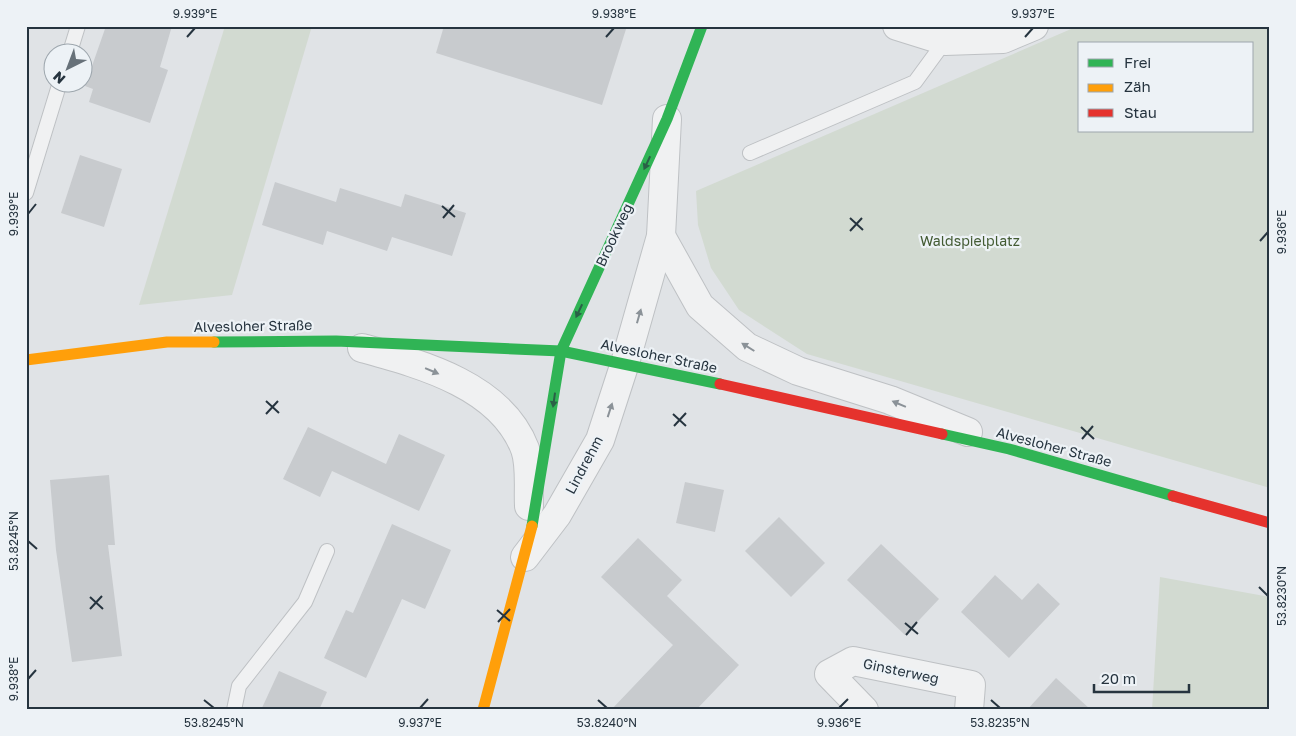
<svg xmlns="http://www.w3.org/2000/svg" width="1296" height="736" viewBox="0 0 1296 736" font-family="'Golos Text',sans-serif">
<rect width="100%" height="100%" fill="#e0e3e6"/>
<g fill="#d2dad1" fill-rule="evenodd">
<polygon points="225,26 312,26 232,295 139,305"/>
<path d="M1078,26H1270V488L807,354L739,310L711,268L698,225L696,191ZM1080,44H1252V131H1080Z"/>
<polygon points="1160,577 1270,597 1270,710 1152,710"/>
</g>
<g fill="#c8cbce">
<polygon points="106,26 172,26 160,67 168,70 150,123 89,102 93,89 85,86"/>
<polygon points="444,26 627,26 602,105 436,53"/>
<polygon points="80,155 122,169 104,227 61,213"/>
<polygon points="275,182 336,202 340,188 401,207 405,194 466,213 452,256 392,237 387,251 327,231 323,245 262,225"/>
<polygon points="308,427 386,464 399,434 445,455 419,511 332,471 320,497 283,479"/>
<polygon points="109,475 115,545 108,545 122,656 72,662 56,550 50,480"/>
<polygon points="685,482 724,490 715,532 676,523"/>
<polygon points="779,517 825,563 791,597 745,551"/>
<polygon points="392,524 451,550 425,609 402,599 366,678 324,658 346,610 353,613"/>
<polygon points="638,538 682,580 667,596 739,665 696,710 611,710 673,645 601,577"/>
<polygon points="881,544 939,599 905,635 847,580"/>
<polygon points="995,575 1022,600 1038,583 1060,604 1009,658 961,612"/>
<polygon points="279,671 327,692 319,710 261,710"/>
<polygon points="1056,678 1091,710 1027,710"/>
</g>
<g fill="none" stroke-linecap="round" stroke-linejoin="round">
<defs>
<g id="lane">
<polyline points="70,52 78,26"/>
<polyline points="750,153 915,82 945,41"/>
<polyline points="26,193 60,82"/>
<polyline points="234,710 239,686 305,602 327,551"/>
</g>
<g id="street">
<polyline points="897,26 945,41 1003,39 1034,26"/>
<polyline points="661,236 700,306 747,347 798,371 890,400 968,432"/>
<path d="M362,348C420,364 501,385 525,449C531,466 528,489 529,506"/>
<polyline points="525,557 557,515 600,440 625,363 661,236 667,119"/>
<polyline points="864,710 829,674 853,661 971,685 969,710"/>
</g>
</defs>
<use href="#lane" stroke="#bec1c4" stroke-width="16"/>
<use href="#street" stroke="#bec1c4" stroke-width="30"/>
<use href="#lane" stroke="#f0f1f2" stroke-width="14"/>
<use href="#street" stroke="#f0f1f2" stroke-width="28"/>
<g stroke="#30b455" stroke-width="11">
<polyline points="214,342 336,341 561,351 720,384"/>
<polyline points="942,434 1009,449 1173,496"/>
<polyline points="532,526 561,351 667,119 702,26"/>
</g>
<g stroke="#ff9f0a" stroke-width="11">
<polyline points="26,360 167,342 214,342"/>
<polyline points="483,710 532,526"/>
</g>
<g stroke="#e5322d" stroke-width="11">
<polyline points="720,384 942,434"/>
<polyline points="1173,496 1270,523"/>
</g>
</g>
<defs><path id="oneway-solid" d="M-6-.8H1V-3.2L6.5 0L1 3.2V.8H-6Z" transform="scale(1.25)"/></defs>
<g fill="#2a6147">
<use href="#oneway-solid" transform="translate(647 163) rotate(115)"/>
<use href="#oneway-solid" transform="translate(579 311) rotate(115)"/>
<use href="#oneway-solid" transform="translate(554 400) rotate(98)"/>
</g>
<g fill="#8b9298">
<use href="#oneway-solid" transform="translate(639 316) rotate(-74)"/>
<use href="#oneway-solid" transform="translate(748 347) rotate(-148)"/>
<use href="#oneway-solid" transform="translate(432 371) rotate(23)"/>
<use href="#oneway-solid" transform="translate(899 404) rotate(-157)"/>
<use href="#oneway-solid" transform="translate(610 410) rotate(-72)"/>
</g>
<path fill="none" stroke="#26343f" stroke-width="2" d="M187,37L195,28M606,37L614,28M1025,37L1033,28M442,206L455,217M28,214L36,204M443,218L454,205M850,218L863,230M850,231L862,218M1260,241L1268,232M266,401L279,413M266,414L278,401M673,414L686,426M674,426L686,413M1081,427L1094,439M1082,439L1093,426M28,541L37,549M1259,587L1268,596M90,597L103,609M90,609L102,596M497,610L510,621M498,622L510,609M905,623L918,634M906,635L917,622M28,679L36,670M204,700L214,708M598,700L607,708M991,700L1000,708M420,708L428,699M839,708L848,699"/>
<g text-anchor="middle" stroke-width="4.5" stroke-linejoin="round" paint-order="stroke">
<g font-size="14" fill="#26343f" stroke="#edf2f6">
<text transform="translate(614 235) rotate(-65)" y="5">Brookweg</text>
<text transform="translate(253 326) rotate(-1)" y="5">Alvesloher Straße</text>
<text transform="translate(659 356) rotate(12)" y="5">Alvesloher Straße</text>
<text transform="translate(1054 447) rotate(15)" y="5">Alvesloher Straße</text>
<text transform="translate(584 465) rotate(-62)" y="5">Lindrehm</text>
<text transform="translate(901 671) rotate(12)" y="5">Ginsterweg</text>
</g>
<g font-size="14" fill="#435b33" stroke="#edf2f6">
<text x="970" y="246">Waldspielplatz</text>
</g>
</g>
<rect width="1296" height="736" fill="none" stroke="#edf2f6" stroke-width="55"/>
<rect x="1078" y="42" width="175" height="90" fill="#edf2f6" stroke="#9da6ad"/>
<rect x="1088" y="59" width="25" height="8" fill="#30b455" stroke="#9da6ad"/>
<text x="1124" y="68" font-size="15" fill="#26343f">Frei</text>
<rect x="1088" y="84" width="25" height="8" fill="#ff9f0a" stroke="#9da6ad"/>
<text x="1124" y="92" font-size="15" fill="#26343f">Zäh</text>
<rect x="1088" y="109" width="25" height="8" fill="#e5322d" stroke="#9da6ad"/>
<text x="1124" y="118" font-size="15" fill="#26343f">Stau</text>
<g transform="translate(68 68) rotate(222)"><circle r="24" fill="#edf2f6" stroke="#9da6ad"/>
<path d="M0-4L9 19L0 12L-9 19Z" fill="#677179"/>
<text y="-8" font-size="14" font-weight="bold" text-anchor="middle" fill="#26343f">N</text>
</g>
<path d="M1094 684v8h95v-8" fill="none" stroke="#26343f" stroke-width="2.5"/>
<text x="1101" y="684" font-size="15" fill="#26343f" stroke="#edf2f6" stroke-width="4" paint-order="stroke">20 m</text>
<rect x="28" y="28" width="1240" height="680" fill="none" stroke="#26343f" stroke-width="2"/>
<g font-size="12" text-anchor="middle" fill="#26343f">
<text x="195" y="18">9.939°E</text>
<text x="614" y="18">9.938°E</text>
<text x="1033" y="18">9.937°E</text>
<text transform="translate(14 214) rotate(-90)" y="4">9.939°E</text>
<text transform="translate(1282 232) rotate(-90)" y="4">9.936°E</text>
<text transform="translate(14 541) rotate(-90)" y="4">53.8245°N</text>
<text transform="translate(1282 596) rotate(-90)" y="4">53.8230°N</text>
<text transform="translate(14 679) rotate(-90)" y="4">9.938°E</text>
<text x="214" y="727">53.8245°N</text>
<text x="420" y="727">9.937°E</text>
<text x="607" y="727">53.8240°N</text>
<text x="839" y="727">9.936°E</text>
<text x="1000" y="727">53.8235°N</text>
</g>
</svg>
